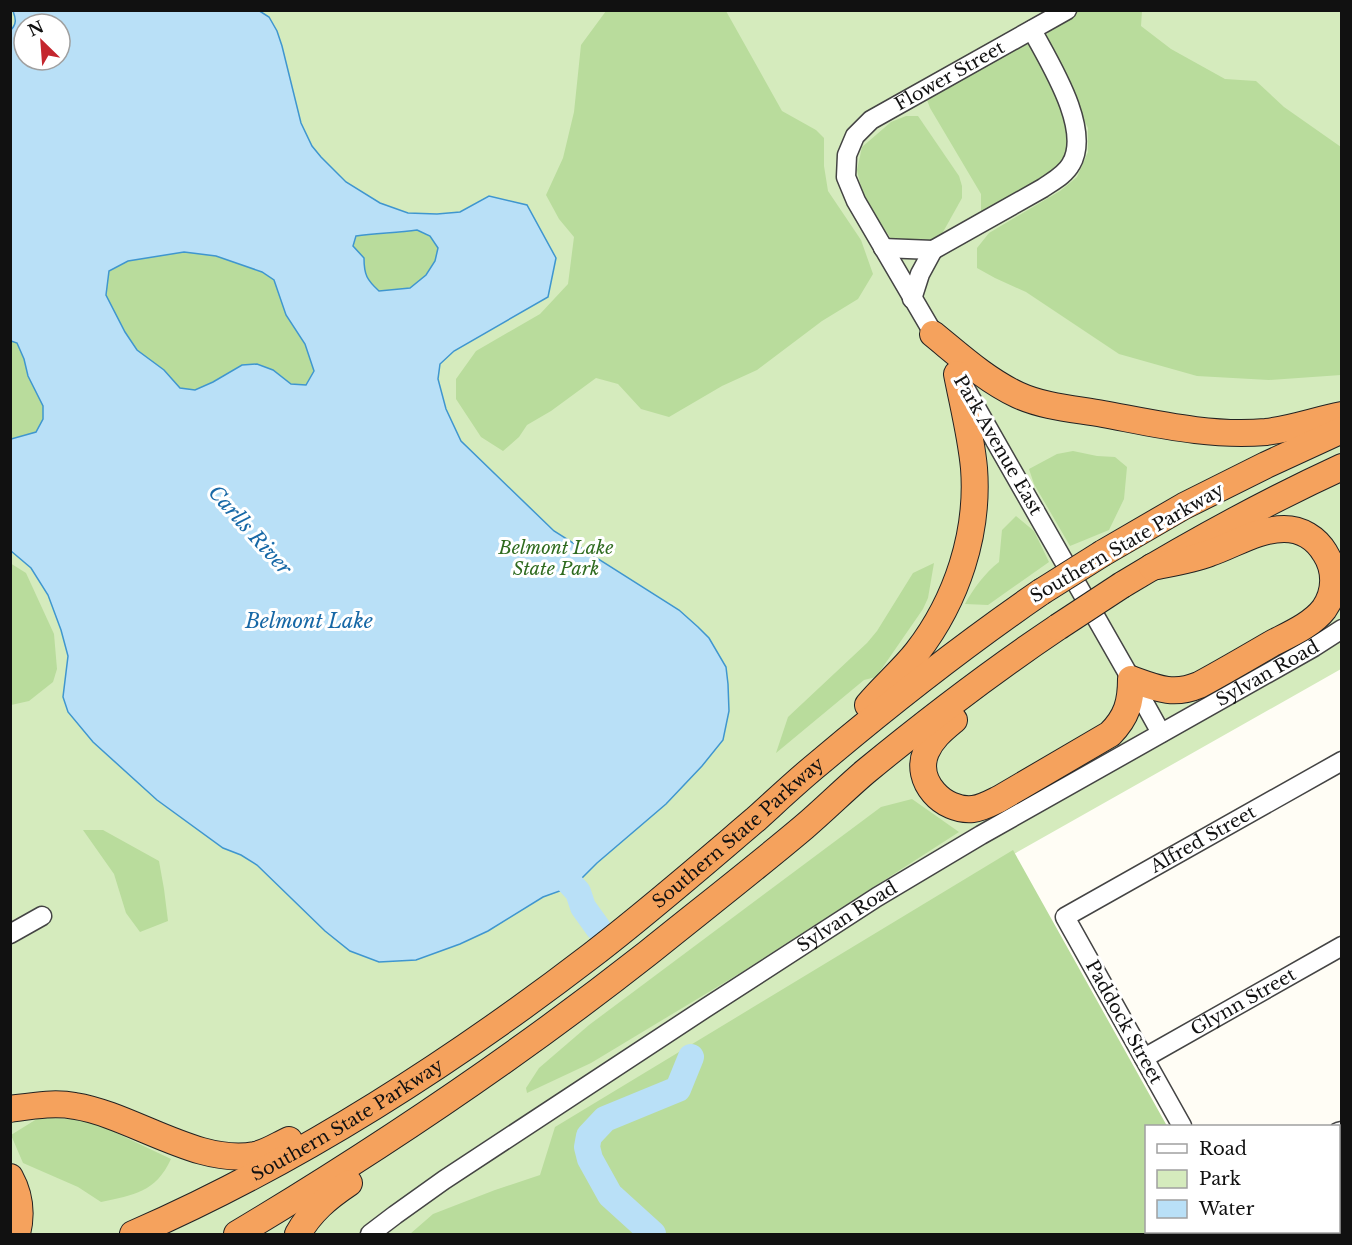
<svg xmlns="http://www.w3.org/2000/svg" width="1352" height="1245" viewBox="0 0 1352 1245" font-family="'Libre Baskerville',serif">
<rect width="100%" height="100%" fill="#fffdf5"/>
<path fill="#d5ebbd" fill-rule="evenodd" d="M10,11H1341V669L1014,854L1146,1126V1232H1226L1228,1234H11ZM24,24H60V60H24Z"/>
<g fill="#b9dc9c">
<polygon points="606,11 726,11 782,111 816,130 824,138 824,166 828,191 861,240 873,274 858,299 822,321 757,370 722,386 669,417 641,409 618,384 596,378 551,411 527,425 519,437 503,451 481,437 456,399 456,379 476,351 540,314 568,284 574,237 559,219 546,195 563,158 574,112 581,45"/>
<path d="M1079,11H1142L1141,26L1171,49L1225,79L1256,81L1284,107L1341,147V375L1269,380L1197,376L1119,354L1026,292L995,278L977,268V248L989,233L1060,191L1077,177L1088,152V128L1046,41C1048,21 1062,18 1079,11Z"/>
<polygon points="1026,42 1032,46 1064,115 1068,137 1066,157 1051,176 989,214 981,212 981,194 930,108 926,97"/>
<polygon points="906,116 918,116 959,176 962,186 962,198 938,241 894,243 864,199 857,170 862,147 891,122"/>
<path d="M417,230L430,236L438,248L435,261L425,276L410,288L380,291C367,280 364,275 364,258L353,246L357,236C377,233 397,234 417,230Z"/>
<polygon points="184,252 216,256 262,272 274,280 286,315 305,344 314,372 306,386 291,384 273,370 257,364 242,365 213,382 195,390 180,388 164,370 137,350 125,332 106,295 109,271 128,261"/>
<polygon points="11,341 17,343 24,359 28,376 43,406 43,419 36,432 11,439"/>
<polygon points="1073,451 1097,456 1115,457 1127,467 1124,499 1109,530 1070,546 1034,484 1029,469 1057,454"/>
<path d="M1016,516L1034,531L1049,562L988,605L965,604C973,589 985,573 999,562L1002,530Z"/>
<polygon points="10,563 26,573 54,634 57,669 53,682 29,701 11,705"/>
<polygon points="934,563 928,598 923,609 876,677 864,680 776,753 788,717 867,643 877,631 913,573"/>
<polygon points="912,799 959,832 742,972 591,1063 527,1093 526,1088 539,1068 589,1025 881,807"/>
<polygon points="83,830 103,830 159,861 164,889 168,921 140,932 126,913 114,874"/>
<polygon points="1013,850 1167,1126 1146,1126 1146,1232 1226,1232 1228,1234 410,1234 433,1214 495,1190 540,1175 555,1127"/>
<path d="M40,1117L91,1121L171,1159C156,1192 134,1195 101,1202L78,1187L23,1163L11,1135Z"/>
</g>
<path fill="#b9e0f7" stroke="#3f96cf" stroke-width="1.5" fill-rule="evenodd" d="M258,10L269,17L277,31L282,46L301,123L312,146L321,157L346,182L380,203L408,213L437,214L460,212L489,196L527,205L556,258L548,297L454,351L440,364L438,379L446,409L461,441L554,531L679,610L698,627L709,638L726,667L728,684L729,711L723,740L702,766L666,804L597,863L580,880L582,890L574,895L565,889L543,897L488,931L460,944L416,960L379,962L350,951L325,931L257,865L241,855L223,848L157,800L93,742L68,712L63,697L68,656L61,630L48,595L31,568L11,551V439L36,432L43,419V406L28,376L24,359L17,343L11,341L10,31C17,24 16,19 13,11ZM24,24H60V60H24ZM417,230L430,236L438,248L435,261L426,275L410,288L379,291C367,280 364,275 364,258L353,246L356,236C376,233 397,233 417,230ZM184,252L216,256L262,272L274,280L286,315L305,344L314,371L306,385L291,384L273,370L257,364L242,365L213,382L195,390L180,388L164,370L137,350L125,332L106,295L109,271L128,261Z"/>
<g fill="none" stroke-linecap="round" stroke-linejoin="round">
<g stroke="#b9e0f7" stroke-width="26">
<polyline points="555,867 578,892 583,907 598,928"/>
<polyline points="653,1234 610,1195 590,1159 587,1147 589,1136 605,1119 678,1089 691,1057"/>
</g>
<defs>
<g id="minor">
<path d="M883,248L933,250L1043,188C1053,181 1065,175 1071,164C1092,129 1049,62 1032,30"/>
<polyline points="912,299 920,274 933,250"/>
<path id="s1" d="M939,343L856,201L846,177L847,155L855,136L871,120L1067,10"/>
<polyline points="965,388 1131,679 1161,733"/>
<polyline points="10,934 42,916"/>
<path id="s2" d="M1144,1058L1342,946"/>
<path id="s3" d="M1182,1126L1065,917L1342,761"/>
<polyline points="1338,1132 1342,1131"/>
<polyline points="1241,1232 1243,1234"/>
<path id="s4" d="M370,1234L395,1215L444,1180L704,1009L877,897L981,835L1314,647L1342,629"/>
</g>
<g id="highway">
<path d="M933,334C960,356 986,380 1018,395C1044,407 1075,409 1103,414C1157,424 1211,437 1266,432C1292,429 1316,420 1342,415"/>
<polyline points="1103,553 1184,506 1266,465 1342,430"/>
<path d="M1122,585C1193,542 1266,502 1342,467"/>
<path d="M868,705C883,687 902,671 917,652C957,600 979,533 974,468C971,436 963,405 957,374"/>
<path d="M954,720C942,730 932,738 926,752C914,781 943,812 973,809C982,808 991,803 999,799L1110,734C1127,717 1131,702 1131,679C1156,688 1173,696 1199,685C1223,672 1247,658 1271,644C1288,635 1312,625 1324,609C1336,592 1336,570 1325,553C1316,538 1301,529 1284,529C1257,529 1234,545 1210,553C1191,560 1171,563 1152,567"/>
<path d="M10,1109C32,1106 54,1102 75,1106C132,1115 198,1166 255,1155C268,1152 278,1145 289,1140"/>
<path d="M10,1177C20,1195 22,1214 17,1234"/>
<path id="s5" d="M133,1234C298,1162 450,1064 592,955C648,912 702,865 756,819C777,800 797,781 819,763C890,703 964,645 1041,592"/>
<path d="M237,1234C379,1149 517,1056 648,953C700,911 753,870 804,827C825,809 844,790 865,772C927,721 991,672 1058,627"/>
<path d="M298,1234C310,1212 328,1197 349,1183"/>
</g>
</defs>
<use href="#minor" stroke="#444" stroke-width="21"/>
<use href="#highway" stroke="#222" stroke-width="28"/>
<use href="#minor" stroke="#fff" stroke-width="18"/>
<use href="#highway" stroke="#f5a25d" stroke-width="26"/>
<defs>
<g id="highway-bridge">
<polyline points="1041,592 1103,553"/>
<polyline points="1058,627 1122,585"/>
</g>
</defs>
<use href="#highway-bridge" stroke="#222" stroke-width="28" stroke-linecap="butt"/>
<use href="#highway-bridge" stroke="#f5a25d" stroke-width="26"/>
</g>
<g text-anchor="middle" stroke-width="6" stroke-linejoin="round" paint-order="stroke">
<g font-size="18" fill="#111" stroke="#fff">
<text dy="6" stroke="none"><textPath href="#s1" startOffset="346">Flower Street</textPath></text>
<text transform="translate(998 445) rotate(60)" y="6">Park Avenue East</text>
<text transform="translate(1127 543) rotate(-30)" y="6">Southern State Parkway</text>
<text dy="6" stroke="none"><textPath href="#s4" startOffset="1059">Sylvan Road</textPath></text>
<text dy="6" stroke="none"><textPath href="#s5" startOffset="729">Southern State Parkway</textPath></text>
<text dy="6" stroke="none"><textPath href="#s3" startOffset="398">Alfred Street</textPath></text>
<text dy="6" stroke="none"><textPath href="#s4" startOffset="573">Sylvan Road</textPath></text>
<text dy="6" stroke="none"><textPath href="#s2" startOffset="114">Glynn Street</textPath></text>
<text transform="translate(1124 1022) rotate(61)" y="6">Paddock Street</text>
<text dy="6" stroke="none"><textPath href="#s5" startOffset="243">Southern State Parkway</textPath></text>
</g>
<g font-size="18" font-style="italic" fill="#2f6b1f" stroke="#fff">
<text x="556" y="554">Belmont Lake<tspan x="556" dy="21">State Park</tspan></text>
</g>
<g font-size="20" font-style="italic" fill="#1768a6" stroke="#fff">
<text transform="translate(250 530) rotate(48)" y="7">Carlls River</text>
<text x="309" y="628">Belmont Lake</text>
</g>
</g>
<rect width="1352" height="1245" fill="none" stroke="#111111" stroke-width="24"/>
<rect x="1145" y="1125" width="195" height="108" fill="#ffffff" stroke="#a0a0a0" stroke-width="1.5"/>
<rect x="1157" y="1144" width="30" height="9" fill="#ffffff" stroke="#a0a0a0" stroke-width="1.5"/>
<text x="1199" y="1155" font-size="18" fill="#111111">Road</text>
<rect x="1157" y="1170" width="30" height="18" fill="#d5ebbd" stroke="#a0a0a0" stroke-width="1.5"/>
<text x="1199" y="1185" font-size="18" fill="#111111">Park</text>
<rect x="1157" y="1200" width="30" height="18" fill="#b9e0f7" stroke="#a0a0a0" stroke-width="1.5"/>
<text x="1199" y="1215" font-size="18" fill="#111111">Water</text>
<g transform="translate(42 42) rotate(335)"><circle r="28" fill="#ffffff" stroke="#a0a0a0" stroke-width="1.5"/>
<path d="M0-4.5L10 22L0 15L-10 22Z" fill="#c4262e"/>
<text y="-9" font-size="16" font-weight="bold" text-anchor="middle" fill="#111111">N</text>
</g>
</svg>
